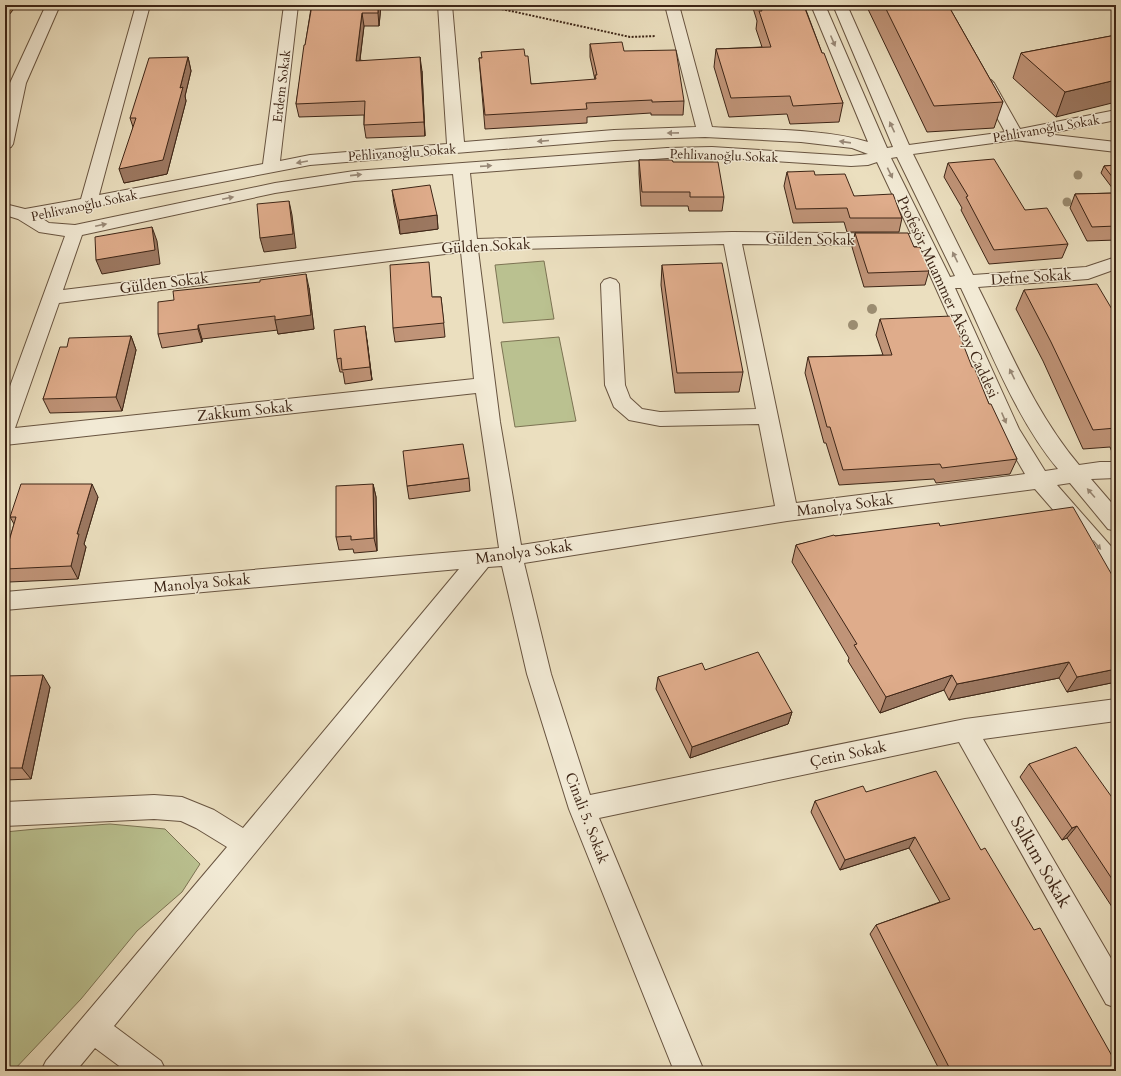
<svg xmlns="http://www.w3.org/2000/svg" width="1121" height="1076" viewBox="0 0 1121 1076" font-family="Cardo,serif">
<rect width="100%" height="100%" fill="#ebdfbf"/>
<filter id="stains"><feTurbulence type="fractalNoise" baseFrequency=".005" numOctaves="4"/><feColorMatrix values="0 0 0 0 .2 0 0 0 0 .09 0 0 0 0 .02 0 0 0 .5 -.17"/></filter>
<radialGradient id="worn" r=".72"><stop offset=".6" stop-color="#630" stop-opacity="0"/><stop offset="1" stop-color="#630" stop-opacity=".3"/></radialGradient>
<g fill="#bac190" stroke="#7c7353">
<polygon points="544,261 554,319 503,323 495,265"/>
<polygon points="559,337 576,421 515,427 501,342"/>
<polygon points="110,824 165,829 200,864 182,892 137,931 81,999 13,1071 5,1071 5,832 36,829"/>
</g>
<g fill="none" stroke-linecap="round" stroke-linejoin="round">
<defs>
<g id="minor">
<polygon points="46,5 60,5 26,83 13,144 11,147 5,149 5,107 10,83"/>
<path d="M136,5H150L99,195L263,164L284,5H298L280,161L310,155L447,144L438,5H452L464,142L614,130L696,127L665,5H679L712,127C759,130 823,128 868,142L811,5H825L887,148L893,147L833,5H847L909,145L1005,132L978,83L981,80H991L994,83L1020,129L1116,110V120L1046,134L1116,142V152L1015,140L913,154L973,275L1086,267L1116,257V269L1088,279L978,287C1009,348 1035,413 1079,465L1100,462H1116V478L1091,479L1116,508V531L1108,529L1070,483L1057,485L1116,552V576L1108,573L1035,489L787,521L524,563L551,674L590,795L965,719L1116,699V721L983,739L1116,967V1008L1106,1004L959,742L599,818L704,1071H674L569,809L527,674L502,566L488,567L114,1026L161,1061L166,1071H126L95,1048L76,1071H41L46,1061L227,847L196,828L181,821L154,819L5,826V802L154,795L182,797L214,810L243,828L459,569L5,610V592L499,548L476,393L5,445V400L65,236L39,232L18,219L5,215V204L25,209L81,199ZM705,137L801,142L852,148L868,154L851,156L712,147L667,148L354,171L275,183L75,225L49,223L40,217L310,165L614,140ZM712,157L851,166L868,165L877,162L911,234L732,232L477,239L470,173L667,158ZM897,157L955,276L950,277L891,158ZM453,174L460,241L63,290L82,235L275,193L354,181ZM724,244L756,409L660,412L642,409L630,398L625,385L619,284L616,280L610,278L604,280L601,284L605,385L614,407L629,420L660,426L759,424L775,506L521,545L500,422L478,250ZM742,244L917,246L999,429L1025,474L796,503ZM461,252L474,379L15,428L59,303ZM955,288H961C989,347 1016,419 1058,469L1045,471L1019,429Z"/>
</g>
<polygon id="highway" points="5,5 16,5 10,13 5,14"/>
</defs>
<use href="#minor" stroke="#685440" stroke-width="2"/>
<use href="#highway" stroke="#3d2516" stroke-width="2"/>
<polyline stroke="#3d2516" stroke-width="2" stroke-dasharray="2 1.5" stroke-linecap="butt" points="467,5 488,6 630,37 656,36"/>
<use href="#minor" fill="#f2ead5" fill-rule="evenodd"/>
<use href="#highway" fill="#e6c080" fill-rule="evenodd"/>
</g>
<g fill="#9c8e73">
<circle cx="1078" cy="175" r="4.5"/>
<circle cx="1067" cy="202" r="4.5"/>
<circle cx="872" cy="309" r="5"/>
<circle cx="853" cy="325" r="5"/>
</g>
<g fill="#c09478" stroke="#3d2516">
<polygon points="311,5 381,5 379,26 364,26 360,60 422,71 425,136 366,138 364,125 364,115 299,117 296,104 311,8"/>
<polygon points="752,5 806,5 806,10 822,53 843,103 839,122 790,124 787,114 729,117 714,67 716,49 762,47 756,29 757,21"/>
<polygon points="866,5 948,5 1003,102 994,128 927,132"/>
<polygon points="1116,35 1056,117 1013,78 1021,53"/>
<polygon points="590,44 624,51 684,101 683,115 651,115 651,113 587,117 587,123 485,129 479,58 525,56 531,84 595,80 590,57"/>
<polygon points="188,57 191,71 185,96 186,101 167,174 124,183 133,127 130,118"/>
<polygon points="639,160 673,162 724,197 722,211 689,211 688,206 641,206 639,174"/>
<polygon points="948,163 1025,210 1068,244 1062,258 989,264 961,210 962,208 944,177"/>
<polygon points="1116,165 1116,240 1087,241 1070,208 1075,194 1116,193 1101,173 1104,166"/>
<polygon points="787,172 815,175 854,196 902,218 899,232 847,232 844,222 793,223 784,186"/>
<polygon points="392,190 437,215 438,229 400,234 394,204"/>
<polygon points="855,233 914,247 929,271 925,285 864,287 852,247"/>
<polygon points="662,265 743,372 739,392 675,393 661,285"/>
<polygon points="309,288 314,329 278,334 278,330 202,339 202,342 162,348 158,334"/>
<polygon points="1024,290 1116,316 1116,462 1110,447 1083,449 1043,361 1016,309"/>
<polygon points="433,297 441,297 445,337 395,342 393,328"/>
<polygon points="880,319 972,367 989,404 1017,459 1010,474 936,483 934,479 839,485 826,443 824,443 805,373 808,357 883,355 876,335"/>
<polygon points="131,336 136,350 122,411 50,413 43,399 67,347"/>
<polygon points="367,340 372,380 345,384 343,372 340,372 337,359"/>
<polygon points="469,478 470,491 409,499 407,486"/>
<polygon points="373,484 376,497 377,551 354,553 353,549 339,550 336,537"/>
<polygon points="98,497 84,544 86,547 78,579 9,582 5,576 5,555 14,524 10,517"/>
<polygon points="940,526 1116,682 1067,692 1059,678 949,700 944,690 880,713 848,661 849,658 792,562 796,545 835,536"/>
<polygon points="705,670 792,712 788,724 690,758 656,689 658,677"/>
<polygon points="5,676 50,687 31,779 5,780"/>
<polygon points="1029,764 1116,803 1116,913 1067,838 1062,840 1020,777"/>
<polygon points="866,792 981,850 1116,1071 940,1071 870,934 876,925 940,902 909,848 840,870 811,812 815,801"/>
</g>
<g fill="#9c7861" stroke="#3d2516">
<polygon points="378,5 381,5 379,26 378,13"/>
<polygon points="362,13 364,26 358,74 356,61"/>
<polygon points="188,57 191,71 185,96 186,101 167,174 124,183 119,169 180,88"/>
<polygon points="420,57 422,71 425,136 424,122"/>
<polygon points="1116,80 1116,102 1056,117 1065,92"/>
<polygon points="289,201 292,215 296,248 264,252 260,238"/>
<polygon points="437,215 438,229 400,234 399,220"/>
<polygon points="152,227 157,241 160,264 102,274 96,260"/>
<polygon points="306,274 309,288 314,329 278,334 275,320"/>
<polygon points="198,325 202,339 202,342 198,329"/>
<polygon points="365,326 367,340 372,380 370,367"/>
<polygon points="131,336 136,350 122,411 116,397"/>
<polygon points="92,484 98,497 84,544 86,547 78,579 71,566 77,534"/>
<polygon points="373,484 376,497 377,551 374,538"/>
<polygon points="1069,662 1059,678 949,700 957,684"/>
<polygon points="1116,669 1116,682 1067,692 1077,677"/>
<polygon points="43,675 50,687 31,779 22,768"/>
<polygon points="952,675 944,690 880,713 886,697"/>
<polygon points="792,712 788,724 690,758 692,747"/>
<polygon points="1077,826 1067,838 1062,840 1072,828"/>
<polygon points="915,837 909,848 840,870 845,860"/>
<polygon points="1038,1067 1034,1071 1029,1071"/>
</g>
<g fill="#dfac8b" stroke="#3d2516">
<polygon points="312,5 378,5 378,13 362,13 356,61 420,57 424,122 364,125 365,101 296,104 304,45 305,45"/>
<polygon points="760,5 806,5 804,6 822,53 824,53 843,103 793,106 790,96 731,98 716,49 771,47 759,11 762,11"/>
<polygon points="884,5 948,5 1003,102 934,106"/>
<polygon points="1116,35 1116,80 1065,92 1021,53"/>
<polygon points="622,42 624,51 676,50 684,101 652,102 652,100 586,103 587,109 485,115 479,58 482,58 481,52 524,49 525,56 528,56 531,84 596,79 595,75 597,75 590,44"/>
<polygon points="188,57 180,88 183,87 163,160 119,169 136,118 130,118 149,58"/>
<polygon points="994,159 1025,210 1047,208 1068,244 994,250 966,197 968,196 948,163"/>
<polygon points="639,160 672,160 673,162 718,162 724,197 690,197 690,192 642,192"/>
<polygon points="1116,165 1116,182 1104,166"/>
<polygon points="814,171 815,175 845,174 854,196 893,194 902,218 850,218 847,208 796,209 787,172"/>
<polygon points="430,185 437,215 399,220 392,190"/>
<polygon points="1116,193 1116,226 1092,227 1075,194"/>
<polygon points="289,201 293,234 260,238 257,204"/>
<polygon points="152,227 155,250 96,260 95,237"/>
<polygon points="855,233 908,233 914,247 920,247 929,271 868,273"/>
<polygon points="429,262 432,297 441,297 444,323 393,328 390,265"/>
<polygon points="722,263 743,372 677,373 662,265"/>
<polygon points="306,274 311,315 275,320 275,316 198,325 198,329 158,334 158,302 174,300 173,291 260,282 260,280"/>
<polygon points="1097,284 1116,316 1116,428 1093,430 1051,342 1024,290"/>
<polygon points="952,316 972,367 974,367 989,404 991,404 1017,459 942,468 940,464 843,470 830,427 827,427 808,357 892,355 880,319"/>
<polygon points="365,326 370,367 342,370 341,358 337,359 334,330"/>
<polygon points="131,336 116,397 43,399 60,347 67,347 69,338"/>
<polygon points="463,444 469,478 407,486 403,451"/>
<polygon points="21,484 92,484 77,534 79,534 71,566 5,569 5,555 16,517 10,517"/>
<polygon points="373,484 374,538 351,540 351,536 336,537 336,486"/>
<polygon points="1073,507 1116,582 1116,669 1077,677 1069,662 957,684 952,675 886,697 854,645 857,644 796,545 834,535 835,536 939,523 940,526"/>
<polygon points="758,652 792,712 692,747 658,677 702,663 705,670"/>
<polygon points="43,675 22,768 5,768 5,676"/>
<polygon points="1076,747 1116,803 1116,885 1077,826 1072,828 1029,764"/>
<polygon points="936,771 981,850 985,848 1034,930 1040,928 1116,1063 1116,1071 1040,1071 1038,1067 1029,1071 951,1071 876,925 950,899 915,837 845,860 815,801 863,786 866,792"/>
</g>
<defs><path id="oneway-solid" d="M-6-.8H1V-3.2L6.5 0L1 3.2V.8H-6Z"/></defs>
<g fill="#988876">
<use href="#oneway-solid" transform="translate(833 41) rotate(67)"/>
<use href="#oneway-solid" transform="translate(892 127) rotate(-115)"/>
<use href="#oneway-solid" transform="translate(673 133) rotate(179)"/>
<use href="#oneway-solid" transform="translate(543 141) rotate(175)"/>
<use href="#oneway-solid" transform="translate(845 142) rotate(-172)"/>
<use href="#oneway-solid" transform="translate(302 162) rotate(170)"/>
<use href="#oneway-solid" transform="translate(486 166) rotate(-4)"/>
<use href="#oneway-solid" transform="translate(890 173) rotate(64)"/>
<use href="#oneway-solid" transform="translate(356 175) rotate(-6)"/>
<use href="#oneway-solid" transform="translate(228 198) rotate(-12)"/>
<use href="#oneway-solid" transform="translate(101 225) rotate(-12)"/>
<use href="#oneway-solid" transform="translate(955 257) rotate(-116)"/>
<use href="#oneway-solid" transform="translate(1012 374) rotate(-116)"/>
<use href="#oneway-solid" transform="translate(1004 418) rotate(67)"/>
<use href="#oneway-solid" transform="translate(1091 493) rotate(-131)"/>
<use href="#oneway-solid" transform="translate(1097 545) rotate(49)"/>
</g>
<g text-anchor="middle" stroke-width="3" stroke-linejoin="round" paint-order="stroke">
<g font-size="13" fill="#3d2516" stroke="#f2ead5">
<text transform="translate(281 86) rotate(-83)" y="5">Erdem Sokak</text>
<text transform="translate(1046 128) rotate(-10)" y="5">Pehlivanoğlu Sokak</text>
<text transform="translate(402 152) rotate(-4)" y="5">Pehlivanoğlu Sokak</text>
<text transform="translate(724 155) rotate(2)" y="5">Pehlivanoğlu Sokak</text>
<text transform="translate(84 205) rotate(-12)" y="5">Pehlivanoğlu Sokak</text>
</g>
<g font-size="15" fill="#3d2516" stroke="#f2ead5">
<text transform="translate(810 239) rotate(1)" y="5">Gülden Sokak</text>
<text transform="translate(486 246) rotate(-3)" y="5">Gülden Sokak</text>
<text transform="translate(1031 277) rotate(-4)" y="5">Defne Sokak</text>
<text transform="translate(164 283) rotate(-7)" y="5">Gülden Sokak</text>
<text transform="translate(948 297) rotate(65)" y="5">Profesör Muammer Aksoy Caddesi</text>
<text transform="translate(245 411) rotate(-6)" y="5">Zakkum Sokak</text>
<text transform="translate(845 505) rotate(-7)" y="5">Manolya Sokak</text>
<text transform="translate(524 552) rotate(-8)" y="5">Manolya Sokak</text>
<text transform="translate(202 583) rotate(-5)" y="5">Manolya Sokak</text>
<text transform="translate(848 754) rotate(-12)" y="5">Çetin Sokak</text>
<text transform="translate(587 818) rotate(69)" y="5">Cinali 5. Sokak</text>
</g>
<g font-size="18" fill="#3d2516" stroke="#f2ead5">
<text transform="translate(1041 862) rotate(60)" y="6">Salkım Sokak</text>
</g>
</g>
<rect width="1121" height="1076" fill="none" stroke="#ebdfbf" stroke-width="20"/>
<rect x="6" y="6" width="1109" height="1064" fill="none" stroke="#3d2516" stroke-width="2"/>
<rect x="10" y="10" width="1101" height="1056" fill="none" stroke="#3d2516"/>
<rect width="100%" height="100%" filter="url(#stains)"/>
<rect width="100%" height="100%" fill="url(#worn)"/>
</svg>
